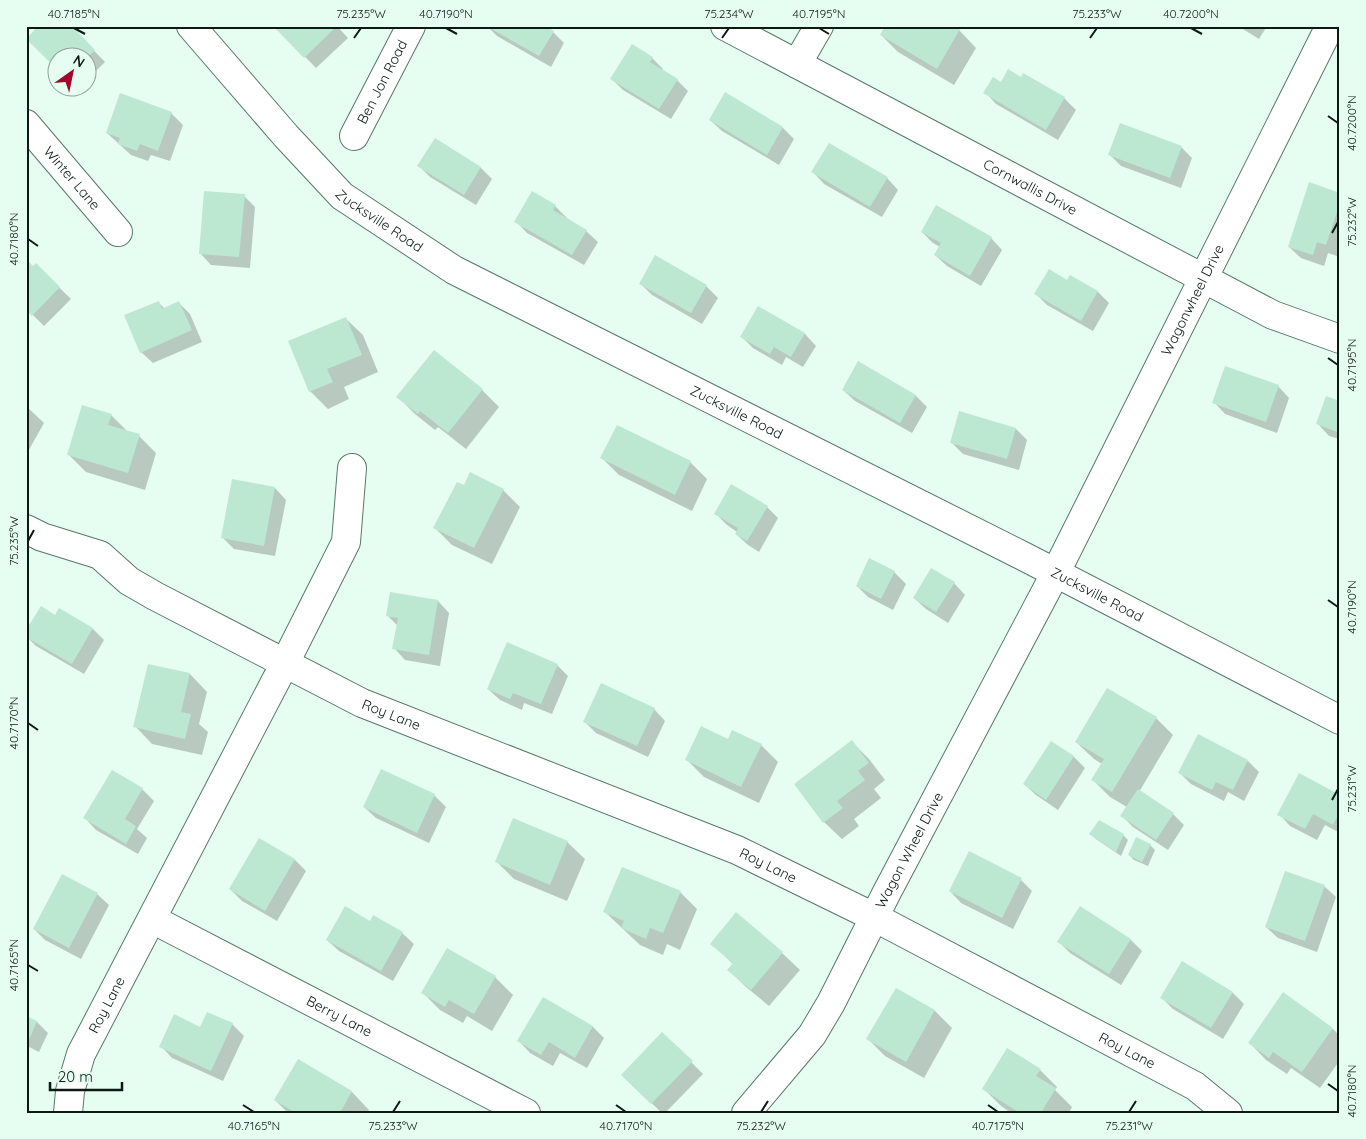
<svg xmlns="http://www.w3.org/2000/svg" width="1366" height="1139" viewBox="0 0 1366 1139" font-family="Quicksand,sans-serif">
<rect width="100%" height="100%" fill="#e6fdf1"/>
<g fill="#0003">
<polygon points="70,26 105,62 88,79 88,58 58,58"/>
<polygon points="275,26 337,26 348,38 316,68"/>
<polygon points="487,26 553,32 564,43 551,67 497,36"/>
<polygon points="1238,26 1267,26 1259,39"/>
<polygon points="959,30 976,48 954,85 898,52 881,35"/>
<polygon points="652,58 663,69 662,71 677,80 688,91 671,119 623,90 612,79"/>
<polygon points="1024,74 1064,98 1076,110 1058,140 996,104 985,92 1001,84 1021,79"/>
<polygon points="726,94 783,128 794,139 779,165 722,131 710,120"/>
<polygon points="171,113 183,125 170,161 151,155 148,161 131,155 107,133"/>
<polygon points="435,140 481,168 492,179 476,205 430,177 419,166"/>
<polygon points="1181,147 1192,158 1181,188 1121,166 1109,154"/>
<polygon points="813,172 887,178 898,190 882,217 824,184"/>
<polygon points="532,193 555,206 567,218 566,219 586,231 598,242 584,265 527,233 516,221"/>
<polygon points="1340,194 1340,247 1337,256 1328,253 1324,266 1301,258 1289,247"/>
<polygon points="244,196 255,207 250,268 211,265 200,253"/>
<polygon points="922,232 991,238 1002,250 981,286 947,266 935,255 940,247 933,243"/>
<polygon points="36,265 71,299 44,326 26,308 33,268"/>
<polygon points="1068,282 1098,292 1109,303 1093,331 1047,305 1036,294"/>
<polygon points="641,284 706,286 718,298 702,324 652,295"/>
<polygon points="158,302 165,309 179,303 190,314 202,342 153,363 141,352"/>
<polygon points="759,308 805,334 816,346 803,367 786,357 782,365 753,348 742,337"/>
<polygon points="345,318 363,335 378,372 344,387 349,399 328,409 310,391"/>
<polygon points="1278,386 1289,398 1277,433 1225,414 1214,402"/>
<polygon points="482,390 499,407 466,449 438,427 435,430 415,414 398,397"/>
<polygon points="843,390 916,396 927,407 912,433 855,401"/>
<polygon points="1340,402 1340,441 1339,439 1329,436 1318,424"/>
<polygon points="26,406 44,423 26,455"/>
<polygon points="111,415 128,432 139,436 156,453 145,490 86,472 69,455"/>
<polygon points="1016,429 1027,440 1019,470 963,454 951,442"/>
<polygon points="602,458 690,462 707,479 692,511 619,475"/>
<polygon points="233,480 275,488 286,500 275,556 234,549 222,537"/>
<polygon points="464,487 503,490 520,507 492,564 452,545 435,528"/>
<polygon points="767,507 778,518 759,552 748,545 736,534 737,532 727,525 716,514"/>
<polygon points="870,560 894,572 906,584 893,610 868,597 857,586"/>
<polygon points="954,583 965,595 948,623 926,609 914,598"/>
<polygon points="438,601 449,613 440,666 405,660 394,648 398,626 388,616"/>
<polygon points="56,616 93,629 104,640 84,674 36,646 26,636"/>
<polygon points="149,665 190,674 207,692 199,724 208,732 202,755 152,744 135,726"/>
<polygon points="557,665 568,676 552,714 524,703 522,710 500,700 488,689"/>
<polygon points="654,709 665,721 648,757 596,733 585,722"/>
<polygon points="1156,718 1173,735 1139,792 1173,814 1184,825 1168,850 1133,827 1122,816 1127,807 1110,797 1093,780 1102,764 1094,759 1076,742"/>
<polygon points="729,740 761,745 778,762 759,803 704,777 687,760"/>
<polygon points="852,742 869,759 885,780 874,789 881,798 854,819 859,826 842,839 824,822"/>
<polygon points="1051,742 1074,757 1085,768 1058,810 1036,795 1024,784"/>
<polygon points="1248,761 1259,772 1244,801 1228,792 1224,801 1191,784 1180,773"/>
<polygon points="112,771 142,789 154,801 137,829 147,838 138,854 96,830 85,818"/>
<polygon points="434,795 446,807 429,843 376,818 364,807"/>
<polygon points="1340,796 1340,833 1325,825 1317,840 1290,826 1279,814"/>
<polygon points="1091,834 1123,835 1128,840 1121,856 1096,839"/>
<polygon points="259,839 295,860 306,871 277,921 242,901 230,889"/>
<polygon points="567,842 585,859 567,901 514,879 497,862"/>
<polygon points="1150,845 1155,850 1148,866 1134,860 1129,855"/>
<polygon points="1021,880 1032,891 1013,929 961,903 950,891"/>
<polygon points="1324,886 1336,897 1317,952 1278,938 1266,927"/>
<polygon points="680,892 697,909 680,950 667,944 663,955 640,945 605,912"/>
<polygon points="97,894 109,905 81,959 45,940 34,929"/>
<polygon points="736,914 782,953 800,970 769,1006 746,987 729,970 734,965 712,944"/>
<polygon points="373,917 402,933 414,944 393,981 339,951 327,940 370,922"/>
<polygon points="1131,940 1142,951 1121,985 1070,953 1059,942"/>
<polygon points="448,950 495,977 513,995 492,1031 467,1016 463,1023 440,1010 423,993"/>
<polygon points="1182,963 1233,993 1244,1004 1223,1039 1173,1009 1162,998"/>
<polygon points="896,989 935,1011 952,1028 924,1078 885,1056 868,1039"/>
<polygon points="543,999 593,1027 604,1038 587,1068 560,1053 553,1066 530,1053 519,1041"/>
<polygon points="26,1017 37,1022 48,1033 39,1052 29,1047 26,1053"/>
<polygon points="232,1024 244,1036 223,1081 172,1058 161,1046 201,1028"/>
<polygon points="1333,1029 1340,1036 1340,1060 1320,1088 1291,1068 1287,1074 1266,1060 1249,1042"/>
<polygon points="662,1033 703,1074 665,1113 662,1113 622,1075"/>
<polygon points="299,1061 352,1092 369,1110 367,1113 288,1113 275,1100"/>
<polygon points="1040,1070 1057,1087 1055,1090 1072,1107 1069,1113 1011,1113 1001,1106 984,1089"/>
</g>
<g fill="#bce8d2">
<polygon points="38,26 72,26 95,50 87,58 58,58 58,70 26,39"/>
<polygon points="273,26 337,26 304,58"/>
<polygon points="486,26 545,26 554,31 539,56"/>
<polygon points="885,26 954,26 960,29 937,69 880,35"/>
<polygon points="632,44 653,57 650,62 678,79 659,109 610,79"/>
<polygon points="1008,69 1021,77 1023,73 1065,97 1046,130 983,93 993,77 1001,82"/>
<polygon points="725,92 783,127 767,155 709,120"/>
<polygon points="120,93 172,112 158,151 140,144 137,151 118,144 120,138 106,133"/>
<polygon points="1120,123 1182,146 1170,178 1108,155"/>
<polygon points="435,138 481,167 464,195 417,166"/>
<polygon points="829,143 888,177 870,207 811,172"/>
<polygon points="1309,182 1340,193 1340,203 1326,245 1317,242 1313,255 1288,247"/>
<polygon points="204,191 245,194 239,257 199,254"/>
<polygon points="532,191 556,205 553,210 587,230 572,255 514,222"/>
<polygon points="936,205 992,237 970,276 934,255 941,243 921,232"/>
<polygon points="655,255 707,285 691,313 639,284"/>
<polygon points="26,259 33,266 36,263 60,287 32,316 26,310"/>
<polygon points="1049,269 1067,280 1070,275 1098,291 1081,321 1034,294"/>
<polygon points="159,301 162,309 179,301 192,330 140,353 124,315"/>
<polygon points="758,306 805,333 791,357 774,347 770,354 740,337"/>
<polygon points="346,317 362,355 327,369 333,382 309,392 288,341"/>
<polygon points="434,350 483,389 448,433 420,411 418,414 396,397"/>
<polygon points="858,361 916,395 900,423 842,390"/>
<polygon points="1225,366 1279,385 1266,422 1212,403"/>
<polygon points="1326,396 1340,401 1340,433 1316,424"/>
<polygon points="82,405 112,414 108,425 140,434 128,473 67,455"/>
<polygon points="959,411 1016,428 1007,459 950,443"/>
<polygon points="617,425 691,461 675,495 600,458"/>
<polygon points="470,472 504,489 474,548 433,528 457,482 464,485"/>
<polygon points="232,479 275,487 264,546 221,538"/>
<polygon points="731,484 768,506 747,541 735,534 738,528 714,514"/>
<polygon points="869,558 895,571 881,599 856,586"/>
<polygon points="931,568 955,582 936,612 913,598"/>
<polygon points="390,592 438,600 429,655 392,649 398,618 386,616"/>
<polygon points="41,606 55,615 59,608 93,628 72,664 26,637 26,630"/>
<polygon points="507,642 558,664 541,704 513,693 510,699 487,689"/>
<polygon points="148,664 190,673 181,712 191,714 185,739 133,727"/>
<polygon points="601,683 655,708 637,746 583,722"/>
<polygon points="1107,688 1157,717 1112,792 1091,780 1104,759 1075,742"/>
<polygon points="701,726 728,739 732,730 762,744 741,787 685,760"/>
<polygon points="1198,734 1248,760 1233,790 1216,782 1212,790 1178,773"/>
<polygon points="852,740 869,763 858,771 865,780 837,801 843,808 823,823 794,784"/>
<polygon points="1051,741 1074,756 1046,800 1023,784"/>
<polygon points="381,769 435,794 417,833 363,807"/>
<polygon points="112,770 143,788 125,819 136,826 126,844 83,818"/>
<polygon points="1299,773 1340,795 1340,811 1333,825 1313,814 1305,829 1277,815"/>
<polygon points="1138,789 1174,813 1156,840 1120,816"/>
<polygon points="513,818 568,841 550,885 495,862"/>
<polygon points="1099,820 1124,834 1116,852 1089,834"/>
<polygon points="1136,837 1151,844 1142,862 1128,855"/>
<polygon points="259,838 295,859 265,911 229,889"/>
<polygon points="969,851 1022,878 1002,918 949,891"/>
<polygon points="622,867 681,891 663,933 650,928 646,939 621,928 624,921 603,912"/>
<polygon points="1285,871 1325,885 1305,941 1265,927"/>
<polygon points="62,874 98,893 69,948 33,929"/>
<polygon points="345,906 370,921 373,915 403,932 381,971 326,940"/>
<polygon points="1080,906 1131,939 1109,974 1057,942"/>
<polygon points="736,912 783,952 751,990 727,970 733,963 710,944"/>
<polygon points="447,948 496,976 474,1014 449,1000 445,1007 421,993"/>
<polygon points="1182,961 1233,992 1211,1028 1160,998"/>
<polygon points="896,988 935,1010 906,1062 866,1039"/>
<polygon points="1283,992 1333,1028 1302,1072 1273,1052 1269,1058 1248,1043"/>
<polygon points="543,997 593,1026 575,1058 549,1042 541,1055 517,1041"/>
<polygon points="207,1012 233,1023 211,1071 159,1047 174,1014 200,1027"/>
<polygon points="26,1016 37,1021 28,1042 26,1041"/>
<polygon points="662,1032 693,1061 651,1104 621,1075"/>
<polygon points="1007,1048 1041,1069 1036,1076 1056,1088 1041,1113 1020,1113 982,1089"/>
<polygon points="298,1059 352,1091 340,1113 296,1113 274,1100"/>
</g>
<g fill="none" stroke-linecap="round" stroke-linejoin="round">
<defs>
<g id="street">
<path id="s1" d="M725,26L1273,315L1340,339"/>
<polyline points="797,64 819,26"/>
<path id="s2" d="M26,124L118,232"/>
<path id="s3" d="M354,136L411,26"/>
<path id="s4" d="M26,529L42,537L100,555L129,581L155,596L362,703L737,850L874,917L1195,1086L1228,1113"/>
<path id="s5" d="M152,919L526,1113"/>
<path id="s6" d="M68,1113L70,1091L81,1054L285,663L346,542L352,468"/>
<path id="s7" d="M746,1113L812,1035L831,1003L887,892L1055,574L1330,26"/>
</g>
<g id="secondary">
<path id="s8" d="M191,26L286,136L342,196L454,270L1023,556L1340,720"/>
</g>
</defs>
<use href="#street" stroke="#567968" stroke-width="30"/>
<use href="#secondary" stroke="#567968" stroke-width="30"/>
<use href="#street" stroke="#fff" stroke-width="28"/>
<use href="#secondary" stroke="#fff" stroke-width="28"/>
</g>
<path fill="none" stroke="#0c1a13" stroke-width="2" d="M74,28L85,34M446,28L457,34M819,28L829,34M1191,28L1202,34M354,38L361,28M722,38L729,28M1090,38L1097,28M1328,116L1338,123M1332,233L1338,222M28,239L38,246M1328,358L1338,365M28,541L34,530M1328,600L1338,607M28,723L38,730M1332,800L1338,789M28,965L38,971M1328,1084L1338,1091M243,1105L254,1112M616,1105L626,1112M988,1105L998,1112M393,1112L400,1101M761,1112L768,1101M1129,1112L1136,1101"/>
<g text-anchor="middle" stroke-width="5" stroke-linejoin="round" paint-order="stroke">
<g font-size="14" fill="#0c1a13" stroke="#e6fdf1">
<text dy="5" stroke="none"><textPath href="#s3" startOffset="61">Ben Jon Road</textPath></text>
<text dy="5" stroke="none"><textPath href="#s2" startOffset="71">Winter Lane</textPath></text>
<text dy="5" stroke="none"><textPath href="#s1" startOffset="345">Cornwallis Drive</textPath></text>
<text dy="5" stroke="none"><textPath href="#s8" startOffset="272">Zucksville Road</textPath></text>
<text dy="5" stroke="none"><textPath href="#s7" startOffset="930">Wagonwheel Drive</textPath></text>
<text dy="5" stroke="none"><textPath href="#s8" startOffset="678">Zucksville Road</textPath></text>
<text dy="5" stroke="none"><textPath href="#s8" startOffset="1082">Zucksville Road</textPath></text>
<text dy="5" stroke="none"><textPath href="#s4" startOffset="412">Roy Lane</textPath></text>
<text dy="5" stroke="none"><textPath href="#s7" startOffset="311">Wagon Wheel Drive</textPath></text>
<text dy="5" stroke="none"><textPath href="#s4" startOffset="818">Roy Lane</textPath></text>
<text dy="5" stroke="none"><textPath href="#s6" startOffset="116">Roy Lane</textPath></text>
<text dy="5" stroke="none"><textPath href="#s5" startOffset="211">Berry Lane</textPath></text>
<text dy="5" stroke="none"><textPath href="#s4" startOffset="1222">Roy Lane</textPath></text>
</g>
</g>
<rect width="1366" height="1139" fill="none" stroke="#e6fdf1" stroke-width="55"/>
<g transform="translate(72 72) rotate(33)"><circle r="24" fill="#e6fdf1" stroke="#8fa298"/>
<path d="M0-4L9 19L0 12L-9 19Z" fill="#a4072e"/>
<text y="-8" font-size="14" font-weight="bold" text-anchor="middle" fill="#0c1a13">N</text>
</g>
<path d="M50 1082v8h72v-8" fill="none" stroke="#0c1a13" stroke-width="2.5"/>
<text x="58" y="1082" font-size="15" fill="#0c1a13" stroke="#e6fdf1" stroke-width="4" paint-order="stroke">20 m</text>
<rect x="28" y="28" width="1310" height="1084" fill="none" stroke="#0c1a13" stroke-width="2"/>
<g font-size="12" text-anchor="middle" fill="#0c1a13">
<text x="74" y="18">40.7185°N</text>
<text x="361" y="18">75.235°W</text>
<text x="446" y="18">40.7190°N</text>
<text x="729" y="18">75.234°W</text>
<text x="819" y="18">40.7195°N</text>
<text x="1097" y="18">75.233°W</text>
<text x="1191" y="18">40.7200°N</text>
<text transform="translate(1352 123) rotate(-90)" y="4">40.7200°N</text>
<text transform="translate(1352 222) rotate(-90)" y="4">75.232°W</text>
<text transform="translate(14 239) rotate(-90)" y="4">40.7180°N</text>
<text transform="translate(1352 365) rotate(-90)" y="4">40.7195°N</text>
<text transform="translate(14 541) rotate(-90)" y="4">75.235°W</text>
<text transform="translate(1352 607) rotate(-90)" y="4">40.7190°N</text>
<text transform="translate(14 723) rotate(-90)" y="4">40.7170°N</text>
<text transform="translate(1352 789) rotate(-90)" y="4">75.231°W</text>
<text transform="translate(14 965) rotate(-90)" y="4">40.7165°N</text>
<text transform="translate(1352 1091) rotate(-90)" y="4">40.7180°N</text>
<text x="254" y="1130">40.7165°N</text>
<text x="393" y="1130">75.233°W</text>
<text x="626" y="1130">40.7170°N</text>
<text x="761" y="1130">75.232°W</text>
<text x="998" y="1130">40.7175°N</text>
<text x="1129" y="1130">75.231°W</text>
</g>
</svg>
